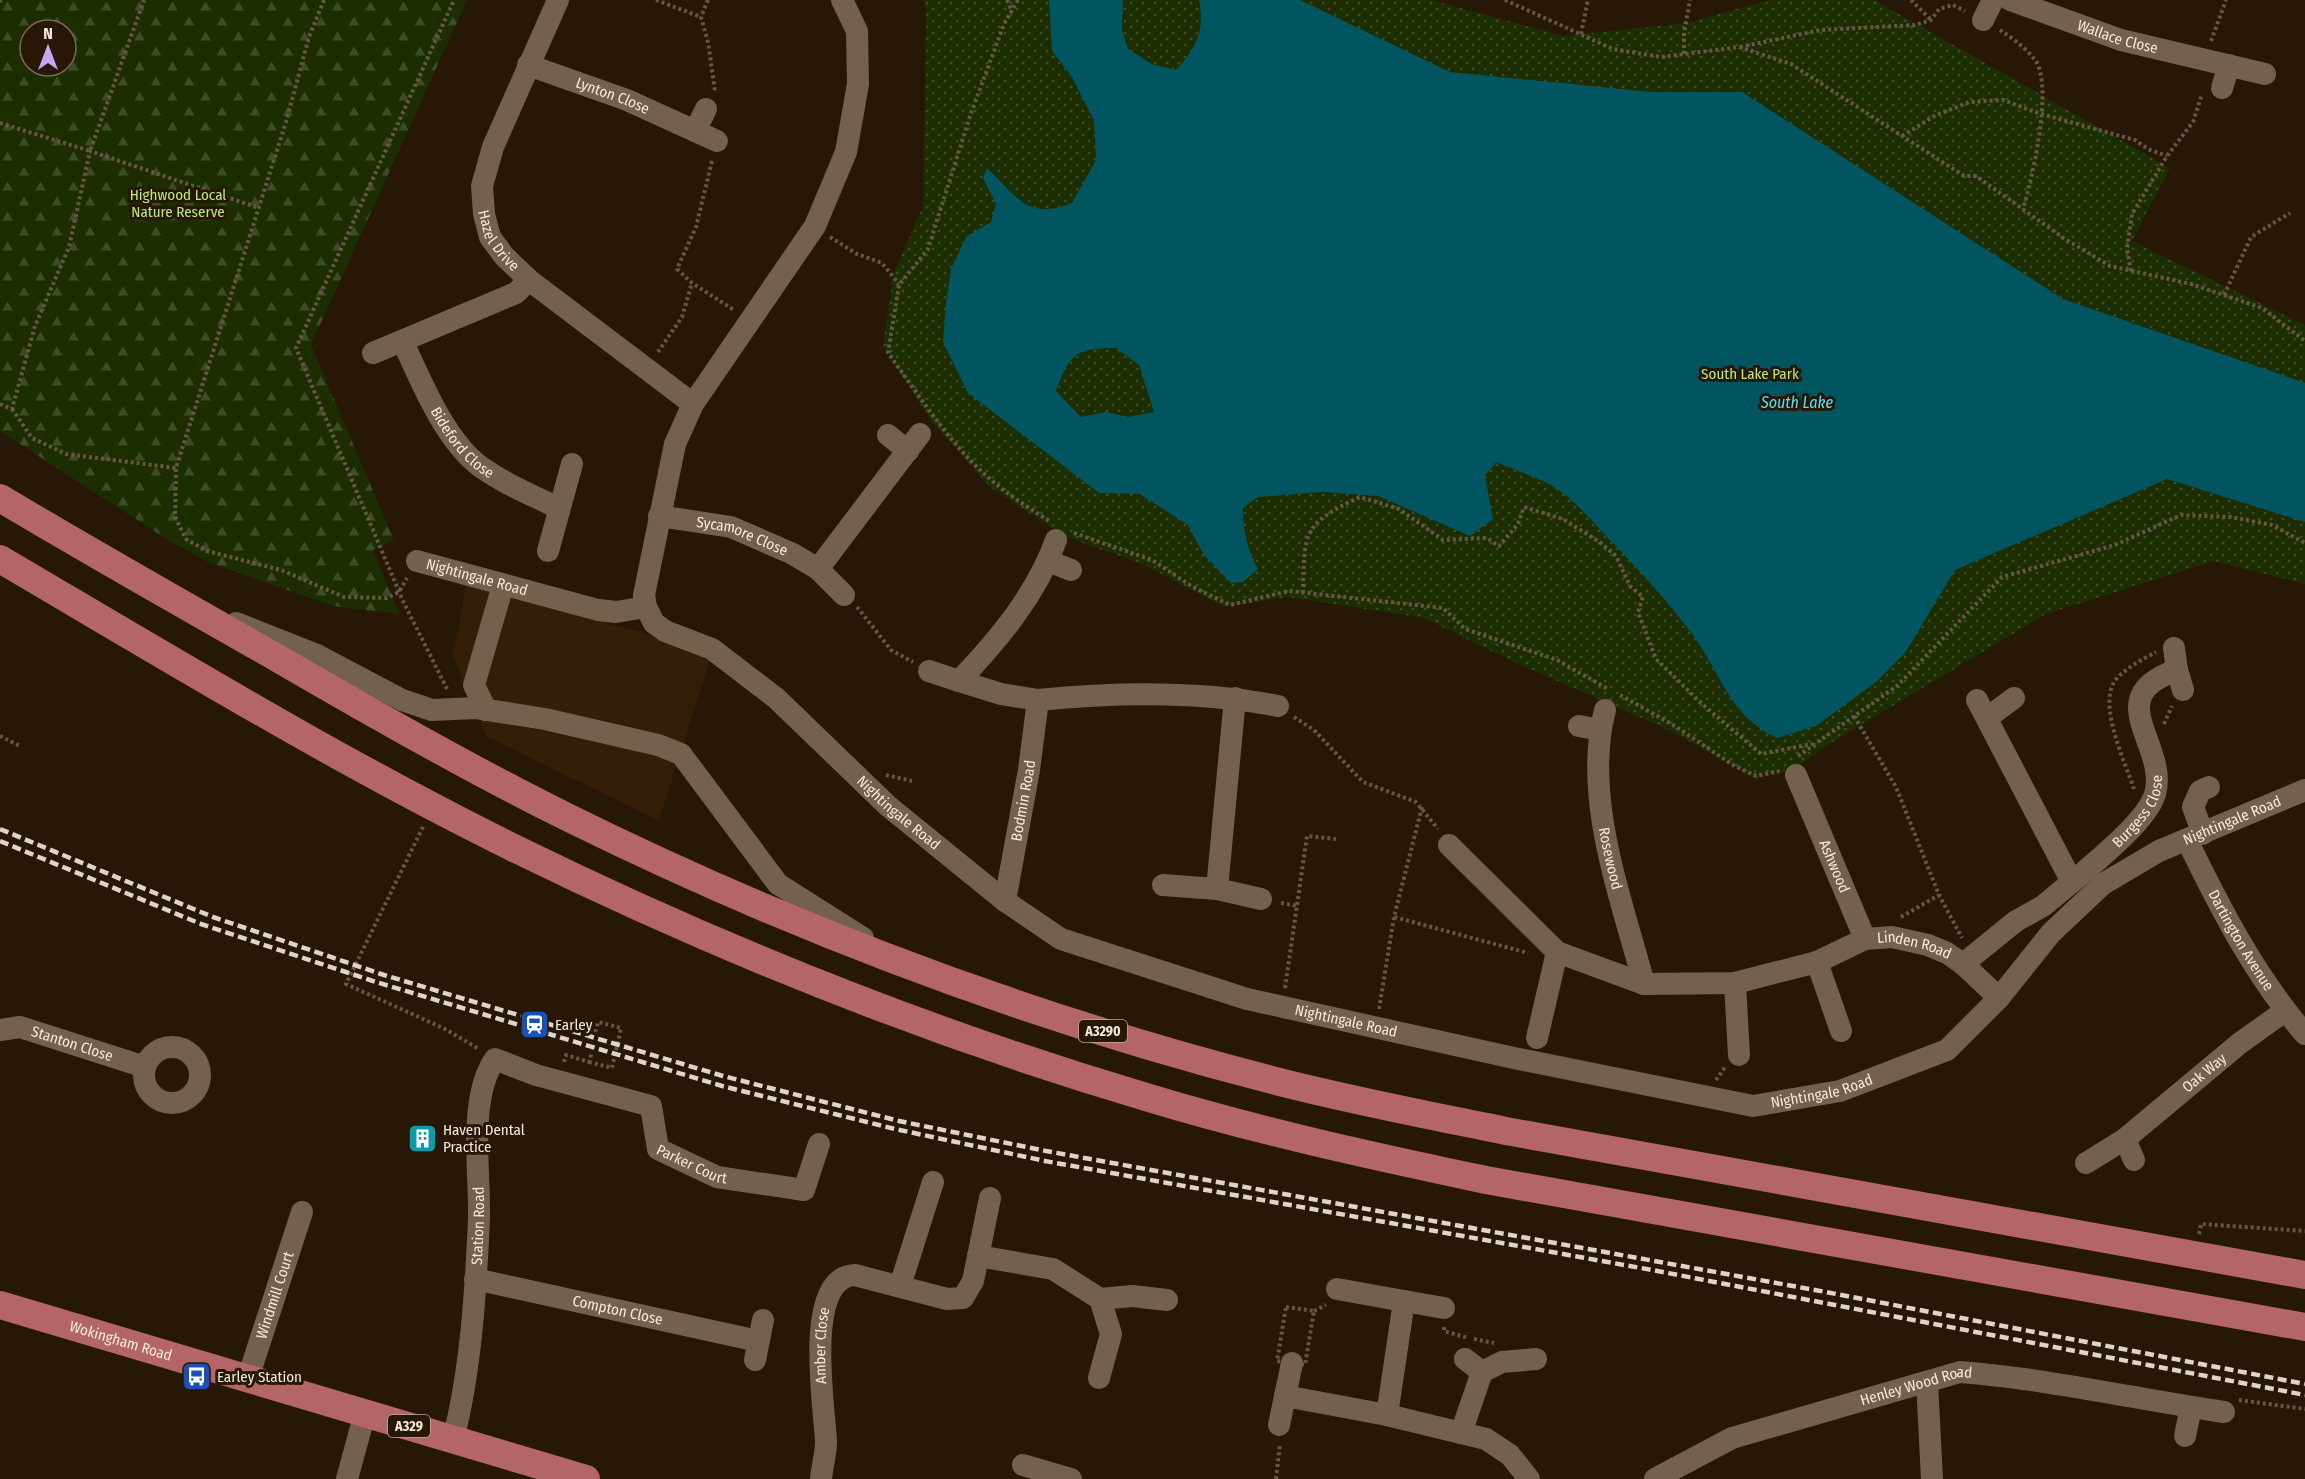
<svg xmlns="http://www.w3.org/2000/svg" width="2305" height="1479" viewBox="0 0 2305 1479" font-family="'Fira Sans Condensed',sans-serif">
<defs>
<pattern id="forest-firs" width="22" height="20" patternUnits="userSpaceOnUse" patternTransform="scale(1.5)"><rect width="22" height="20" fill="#1c2e00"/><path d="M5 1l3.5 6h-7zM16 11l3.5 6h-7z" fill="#3e4c25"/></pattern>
<pattern id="park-dots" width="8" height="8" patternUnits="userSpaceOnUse" patternTransform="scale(1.5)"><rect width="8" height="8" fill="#1c2e00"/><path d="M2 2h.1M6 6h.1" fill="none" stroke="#3e4c25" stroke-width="1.8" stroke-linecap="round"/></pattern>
</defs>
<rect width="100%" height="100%" fill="#271706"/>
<polygon fill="#331e07" points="466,586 637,631 710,660 659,821 486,736 453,656"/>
<path fill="url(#forest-firs)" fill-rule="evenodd" d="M0,0H467L311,345L394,540L373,550L399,614L333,606L208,562L168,540L0,431ZM30,30H66V66H30Z"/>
<polygon fill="url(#park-dots)" points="923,0 1431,0 1564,36 1686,23 1770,0 1874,0 2170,168 2132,241 2305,325 2305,584 2214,561 2046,614 1829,744 1793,770 1755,778 1669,730 1501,656 1424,618 1288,597 1225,607 1142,564 1064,536 990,487 932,422 883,346 894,272 923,206 926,11"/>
<path fill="#005561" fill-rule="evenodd" d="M1049,0H1123L1122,30L1128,49L1152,64L1176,70C1197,47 1205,31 1199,0H1300L1450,72L1651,92H1742L2063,299L2305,383V522L2167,479L1955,570L1905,653L1876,682L1816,726L1777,738C1729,716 1721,673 1692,634C1667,600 1637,568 1608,538C1590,519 1573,498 1551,485C1534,476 1514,470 1496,462L1485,476L1493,519L1470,536L1378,496L1323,492L1258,497L1243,508C1243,531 1247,549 1258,569L1243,582L1231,583L1204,555L1188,525L1140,494L1099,493L968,393L943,342L946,304L951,269L966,237L991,222L996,204L983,178L987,168C1018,197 1027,221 1072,203L1096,160L1094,121L1072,77L1052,51ZM1116,348L1139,365L1154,412L1128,417L1106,412L1081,417L1056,391C1071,352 1075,349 1116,348Z"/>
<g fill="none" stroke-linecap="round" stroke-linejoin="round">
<g stroke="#655647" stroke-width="4" stroke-dasharray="3 3" stroke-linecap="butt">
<polyline points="324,0 309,37 286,122 176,468 175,517 186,539 207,551 281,570 344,597 387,598 399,592 407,578"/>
<polyline points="656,0 701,17"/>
<polyline points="708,0 701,17 708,42 715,91"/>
<polyline points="1007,0 1011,9"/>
<path d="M1018,0L1004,24L970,116L928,249L899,285L888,353C922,399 955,453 1001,488C1016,500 1034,511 1051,522"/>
<polyline points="1505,0 1613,49 1661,57 1739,47 1791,64 1964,176 1976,176 2065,239 2110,266 2191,284 2262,308 2305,341"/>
<polyline points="1911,0 1931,20"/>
<polyline points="0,2 1,0"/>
<path d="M2000,30C2012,38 2026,48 2035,60C2054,86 2032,179 2023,209"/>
<polyline points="1581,34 1588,0"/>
<polyline points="2211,41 2226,0"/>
<polyline points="1740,47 1821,30 1915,25 1931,20 1939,9 1953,5 1965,11"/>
<polyline points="1684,54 1684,33 1690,0"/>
<polyline points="0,123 90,151 144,0"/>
<polyline points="1902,136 1936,115 1970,102 2003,100 2041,114 2135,140 2148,149 2167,156"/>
<polyline points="712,161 696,227 677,269 692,283 734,310"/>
<polyline points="830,237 857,254 882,263 899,284"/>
<polyline points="2131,271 2127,249 2132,214 2167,156 2193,122 2202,94"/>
<polyline points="2224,295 2251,237 2290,213"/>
<polyline points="658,352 682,317 692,283"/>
<polyline points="0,404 12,409 35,326 69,247 90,151 259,208"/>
<polyline points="12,409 32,438 66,454 176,468"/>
<polyline points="1074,533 1152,560 1193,587 1230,605 1289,591 1443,608 1465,629 1557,660 1608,689"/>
<path d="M1303,593C1304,531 1303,524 1360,497L1399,509L1443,540L1487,538L1499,546L1518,524L1524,507L1563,519L1601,543L1616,556L1630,586L1643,597L1638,612L1656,659L1701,703L1761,754L1812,744"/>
<polyline points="857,607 891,650 913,662"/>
<polyline points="447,689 403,601 296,348 454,0"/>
<polyline points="1620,695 1675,726 1733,765 1756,776 1779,771"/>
<polyline points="1854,716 1896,787 1939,895 1962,938"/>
<polyline points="1294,717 1314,730 1363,782 1416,802 1438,829"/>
<polyline points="2164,724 2172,706"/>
<polyline points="0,736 20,746"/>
<polyline points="1798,756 1897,686 2002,577 2115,545 2181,515 2231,517 2272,525 2305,543"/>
<polyline points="886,775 912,781"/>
<path d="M2134,789C2125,762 2099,708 2114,682C2123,669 2142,660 2156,652"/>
<polyline points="1422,807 1394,917 1528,953"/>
<polyline points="423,827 346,984 445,1029 479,1049"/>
<polyline points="1281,903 1298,906"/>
<polyline points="1901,917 1939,895"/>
<polyline points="1285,988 1307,836 1336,839"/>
<polyline points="1379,1009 1394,917"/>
<polyline points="564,1062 566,1055 589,1062 592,1052"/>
<polyline points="589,1062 612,1068 621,1028 598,1022 595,1033"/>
<polyline points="1716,1080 1725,1067"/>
<polyline points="2199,1234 2201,1224 2305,1231"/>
<polygon points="1286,1307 1314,1311 1305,1365 1277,1361"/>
<polyline points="1314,1311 1326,1305"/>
<polyline points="1444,1327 1444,1331 1468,1338"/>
<polyline points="1474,1339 1494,1343"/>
<polyline points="2239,1400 2305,1409"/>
<polyline points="1276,1479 1280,1444"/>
</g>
<g stroke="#73604d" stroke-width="22">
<path id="s1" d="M558,0L493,147L482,186L484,214L490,237L504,256L529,280L693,404"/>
<path id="s2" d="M842,0L857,31L858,84L846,152L815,226L693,404L675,444L644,595L646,607L654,623L665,631L712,649L776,698L888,806L1005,901L1061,939L1247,999L1514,1058L1753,1106L1840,1091L1947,1050L1999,998L2051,933L2103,884L2159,851L2305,790"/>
<path id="s3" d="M2010,0L2121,40L2265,74"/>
<polyline points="1983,20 1993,0"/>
<path id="s4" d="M528,65L627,100L717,141"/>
<polyline points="2222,88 2229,65"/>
<polyline points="695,131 706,109"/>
<path id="s5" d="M403,342C421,381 445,441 481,467C505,484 533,496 559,508"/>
<polyline points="373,353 516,293 529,280"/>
<polyline points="888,435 908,451"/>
<path id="s6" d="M659,516L731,527L793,554L818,569L844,595"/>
<polyline points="548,551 572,464"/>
<path id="s7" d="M417,561L598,610L616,612L646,607"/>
<polyline points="1048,561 1071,570"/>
<polyline points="818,569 920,434"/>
<polyline points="236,623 317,655 402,700 432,710 475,708 545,719 658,745 681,754 778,884 863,938"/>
<polyline points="2174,648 2177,670"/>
<polyline points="929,671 959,681"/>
<path d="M1038,700L1001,694L959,681C999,639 1036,595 1056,540"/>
<polyline points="486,710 474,685 503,585"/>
<path id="s8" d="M1605,710C1582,797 1622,900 1644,984"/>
<polyline points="1987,718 2014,698"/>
<polyline points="1579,726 1600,730"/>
<path id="s9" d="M1796,775L1865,939"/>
<polyline points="2203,834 2193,807 2200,791 2209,787"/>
<path id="s10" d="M2187,840C2220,908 2255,976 2305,1034"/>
<path id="s11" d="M1449,845L1557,952L1644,984L1735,983L1817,962L1865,939L1892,937L1928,945L1947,953L1963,964L1999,998"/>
<path id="s12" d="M2072,882C2094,863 2147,821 2155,794C2169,745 2098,697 2177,670L2183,690"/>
<polyline points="1163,885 1217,889 1235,698"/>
<polyline points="1217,889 1261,899"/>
<path id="s13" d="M1005,901L1029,770L1038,700C1117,692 1201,691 1278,706"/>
<polyline points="1817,962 1841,1031"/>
<polyline points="1963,964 2016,921 2043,906 2072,882 1977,700"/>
<polyline points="1735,983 1739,1055"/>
<path id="s14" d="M0,1030L20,1027L145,1067"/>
<polyline points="1537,1038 1557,952"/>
<circle cx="172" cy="1075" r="28"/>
<path id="s15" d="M2134,1160L2125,1139L2240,1043L2285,1011"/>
<polyline points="2086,1163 2125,1139"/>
<polyline points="978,1256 1053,1269 1100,1299 1111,1334 1099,1378"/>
<path id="s16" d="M475,1279L758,1341"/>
<polyline points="900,1286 933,1182"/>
<polyline points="1337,1289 1404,1301"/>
<polyline points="1100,1299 1132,1296 1167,1300"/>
<polyline points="1465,1359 1482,1372"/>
<polyline points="755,1360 763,1320"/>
<path id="s17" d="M248,1378L302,1212"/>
<polyline points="1927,1382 1932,1479"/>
<polyline points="1285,1396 1387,1415 1486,1439 1510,1455 1529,1479"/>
<polyline points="1387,1415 1404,1301 1444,1308"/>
<polyline points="1279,1425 1292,1363"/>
<polyline points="1461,1433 1482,1372 1502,1362 1536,1359"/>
<polyline points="2185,1436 2191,1407"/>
<path id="s18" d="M453,1440C471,1370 476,1289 479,1217C480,1171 468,1098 495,1059L536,1075L651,1106L658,1149L717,1177L804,1190L819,1144"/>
<polyline points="1023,1465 1071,1479"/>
<polyline points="347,1479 365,1413"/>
<path id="s19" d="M821,1479C822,1467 826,1454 826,1442C825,1410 802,1277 855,1275L947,1299L963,1298L973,1281L990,1198"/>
<path id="s20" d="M1655,1479L1732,1438L1960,1372C2049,1379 2136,1399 2224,1412"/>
</g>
<g stroke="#b46565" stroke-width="28">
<path d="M0,498C92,553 186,606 279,659C374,714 470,769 569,818C792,928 1031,1018 1272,1080C1349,1100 1428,1115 1506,1131L2305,1275"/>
<path d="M0,559C170,659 341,763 518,850C720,949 930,1033 1146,1097C1258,1131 1372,1156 1486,1180L2305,1327"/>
<path id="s21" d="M0,1305L586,1479"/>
</g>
<g stroke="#dfd4c8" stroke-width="4.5" stroke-dasharray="9 4.5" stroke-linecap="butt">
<polyline points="0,829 213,917 384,975 723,1076 899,1121 1046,1151 1826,1292 2305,1384"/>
<polyline points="0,841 201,924 376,982 722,1086 895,1129 1045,1161 1652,1270 2305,1395"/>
</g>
</g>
<defs>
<symbol id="station-square" viewBox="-11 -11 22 22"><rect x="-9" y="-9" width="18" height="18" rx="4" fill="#1a4fb4" stroke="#271706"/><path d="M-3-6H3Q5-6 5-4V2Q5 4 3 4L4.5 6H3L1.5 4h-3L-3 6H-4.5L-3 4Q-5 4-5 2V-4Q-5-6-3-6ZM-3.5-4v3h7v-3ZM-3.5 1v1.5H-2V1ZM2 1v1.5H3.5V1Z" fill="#fff"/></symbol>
<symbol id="building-square" viewBox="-11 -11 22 22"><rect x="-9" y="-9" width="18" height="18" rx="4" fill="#0f9aa8" stroke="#271706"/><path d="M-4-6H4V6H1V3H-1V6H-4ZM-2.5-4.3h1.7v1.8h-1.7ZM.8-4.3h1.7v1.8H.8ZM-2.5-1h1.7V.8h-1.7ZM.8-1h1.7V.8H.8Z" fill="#fff"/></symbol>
<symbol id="bus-square" viewBox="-11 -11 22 22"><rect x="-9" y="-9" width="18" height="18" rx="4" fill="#1a4fb4" stroke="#271706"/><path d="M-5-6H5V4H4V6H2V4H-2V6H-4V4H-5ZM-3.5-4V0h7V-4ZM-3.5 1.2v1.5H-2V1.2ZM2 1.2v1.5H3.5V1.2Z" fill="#fff"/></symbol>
</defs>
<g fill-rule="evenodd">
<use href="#station-square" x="518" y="1008" width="33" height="33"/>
<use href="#building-square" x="406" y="1122" width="33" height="33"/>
<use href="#bus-square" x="180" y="1360" width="33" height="33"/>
</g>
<g text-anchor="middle" stroke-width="6" stroke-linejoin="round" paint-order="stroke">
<g fill="#271706" stroke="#b6aa9d" stroke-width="1.5">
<rect x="1079" y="1020" width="48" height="22" rx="4.5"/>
<rect x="388" y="1415" width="42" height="22" rx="4.5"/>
</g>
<g font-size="14" font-weight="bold" fill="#f4e9de">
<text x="1103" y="1036">A3290</text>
<text x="409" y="1431">A329</text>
</g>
<g font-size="15" fill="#f4e9de" stroke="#271706">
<text dy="5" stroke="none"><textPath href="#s3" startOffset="114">Wallace Close</textPath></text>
<text dy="5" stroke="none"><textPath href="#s4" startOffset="90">Lynton Close</textPath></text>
<text dy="5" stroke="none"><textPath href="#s1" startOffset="260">Hazel Drive</textPath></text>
<text dy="5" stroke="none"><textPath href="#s5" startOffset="118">Bideford Close</textPath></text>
<text dy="5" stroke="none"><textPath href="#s6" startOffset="86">Sycamore Close</textPath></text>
<text dy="5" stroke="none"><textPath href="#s7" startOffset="62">Nightingale Road</textPath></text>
<text dy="5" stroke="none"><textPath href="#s13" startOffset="102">Bodmin Road</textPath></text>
<text dy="5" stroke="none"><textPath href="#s12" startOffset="99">Burgess Close</textPath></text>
<text dy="5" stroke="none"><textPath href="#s2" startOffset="993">Nightingale Road</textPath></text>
<text dy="5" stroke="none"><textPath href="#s2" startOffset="2487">Nightingale Road</textPath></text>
<text dy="5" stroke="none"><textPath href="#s8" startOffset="150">Rosewood</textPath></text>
<text dy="5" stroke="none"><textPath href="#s9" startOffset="99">Ashwood</textPath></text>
<text dy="5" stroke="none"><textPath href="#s10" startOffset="114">Dartington Avenue</textPath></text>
<text dy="5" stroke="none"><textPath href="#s11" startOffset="524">Linden Road</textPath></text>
<text dy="5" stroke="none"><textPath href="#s2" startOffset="1496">Nightingale Road</textPath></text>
<text dy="5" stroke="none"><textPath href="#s14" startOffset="75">Stanton Close</textPath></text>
<text dy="5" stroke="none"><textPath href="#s15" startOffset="126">Oak Way</textPath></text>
<text dy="5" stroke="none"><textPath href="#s2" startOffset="1982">Nightingale Road</textPath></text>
<text dy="5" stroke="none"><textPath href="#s18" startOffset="630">Parker Court</textPath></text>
<text dy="5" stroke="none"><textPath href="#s18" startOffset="216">Station Road</textPath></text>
<text dy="5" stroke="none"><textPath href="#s17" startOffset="87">Windmill Court</textPath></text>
<text dy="5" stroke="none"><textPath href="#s16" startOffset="146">Compton Close</textPath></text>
<text dy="5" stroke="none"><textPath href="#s21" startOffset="126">Wokingham Road</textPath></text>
<text dy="5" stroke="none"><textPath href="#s19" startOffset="134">Amber Close</textPath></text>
<text dy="5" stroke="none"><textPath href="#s20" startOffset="279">Henley Wood Road</textPath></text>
</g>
<g font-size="15" fill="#b7ea7a" stroke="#271706">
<text x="178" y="200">Highwood Local<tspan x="178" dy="17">Nature Reserve</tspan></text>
<text x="1750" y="379">South Lake Park</text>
</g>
<g font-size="15" fill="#f4e9de" stroke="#271706" text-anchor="start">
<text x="555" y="1030">Earley</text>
<text x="443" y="1135">Haven Dental<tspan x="443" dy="17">Practice</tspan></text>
<text x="217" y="1382">Earley Station</text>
</g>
<g font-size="16" font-style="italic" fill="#59e0f8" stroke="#271706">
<text x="1797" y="408">South Lake</text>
</g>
</g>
<g transform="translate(48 48)"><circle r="28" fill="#271706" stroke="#796b5c" stroke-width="1.5"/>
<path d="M0-4.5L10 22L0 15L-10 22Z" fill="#c7a6ef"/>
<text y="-9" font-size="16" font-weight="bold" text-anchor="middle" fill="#f4e9de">N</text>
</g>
</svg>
